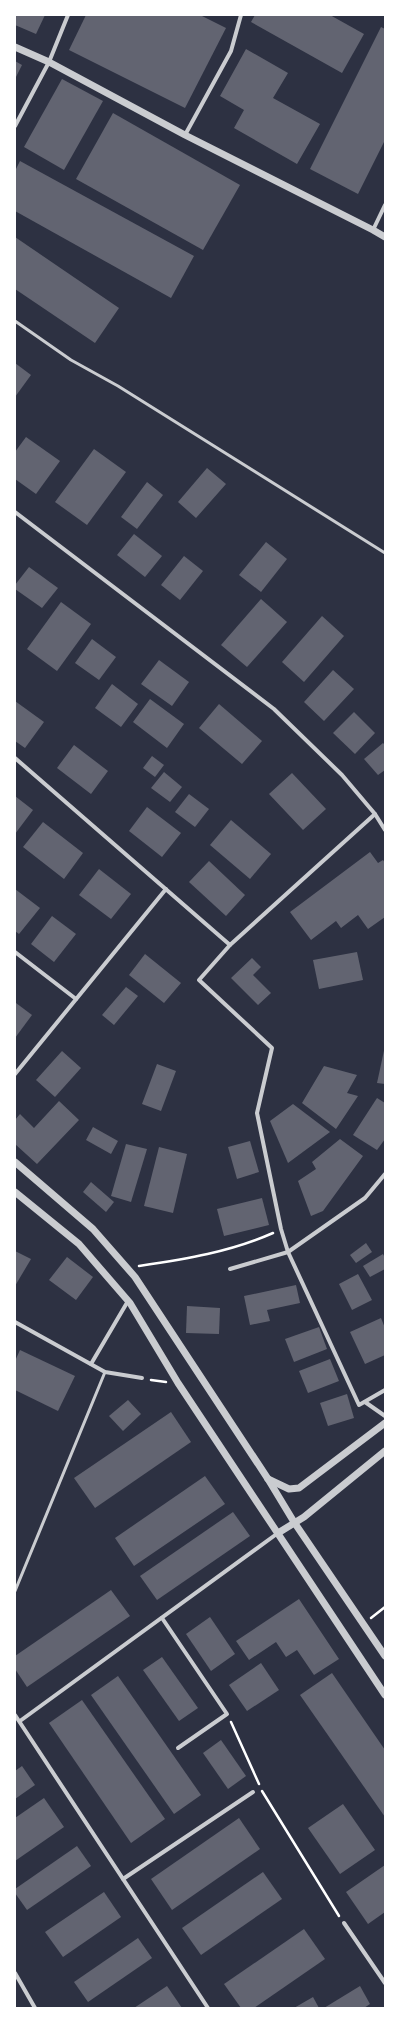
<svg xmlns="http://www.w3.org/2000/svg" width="400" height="2023" viewBox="0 0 400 2023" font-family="'Nunito Sans',sans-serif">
<rect width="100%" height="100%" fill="#2d3142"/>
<g fill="#626471">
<polygon points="15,15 45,15 36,34 15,25"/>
<polygon points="86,15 200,15 226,28 185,108 69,50"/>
<polygon points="255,15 330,15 364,34 342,73 251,22"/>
<polygon points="381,27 385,29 385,140 358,194 310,169"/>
<polygon points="246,49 288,73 273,98 320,124 297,164 234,128 244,110 220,96"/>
<polygon points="15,61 22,65 15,79"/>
<polygon points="62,79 103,101 64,170 24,147"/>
<polygon points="113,113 240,185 203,250 76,179"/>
<polygon points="20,161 194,256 171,298 15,211 15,171"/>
<polygon points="15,237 119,308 95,343 15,289"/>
<polygon points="15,363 31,375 15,397"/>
<polygon points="26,437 60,461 36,494 15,479 15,452"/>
<polygon points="94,449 126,472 87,525 55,502"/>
<polygon points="207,468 226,484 196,518 178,502"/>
<polygon points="147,482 163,495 137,529 121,517"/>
<polygon points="134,534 162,556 145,577 117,555"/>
<polygon points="266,542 287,559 261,592 239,575"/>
<polygon points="184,556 203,571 180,600 161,585"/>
<polygon points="29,567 58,588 42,608 15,589 15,585"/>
<polygon points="261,599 287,622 247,667 221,645"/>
<polygon points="61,602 91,624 57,671 27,649"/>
<polygon points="322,616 344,636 304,682 282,662"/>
<polygon points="92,639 116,657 99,680 75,663"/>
<polygon points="159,660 189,682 172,706 141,684"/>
<polygon points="333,670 354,689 324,721 304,702"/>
<polygon points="112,684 138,704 121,727 95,708"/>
<polygon points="150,699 184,724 167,748 133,722"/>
<polygon points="15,701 44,722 25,748 15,741"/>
<polygon points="219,704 262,741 242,764 199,728"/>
<polygon points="354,712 375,733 355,754 333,733"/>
<polygon points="383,743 385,745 385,770 378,775 364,759"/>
<polygon points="74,745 108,771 91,794 57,768"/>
<polygon points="152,756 164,765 155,777 143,768"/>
<polygon points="164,772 182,787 170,802 151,788"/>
<polygon points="292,773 326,809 303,830 269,794"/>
<polygon points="189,794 209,809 195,827 175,812"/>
<polygon points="15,796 33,810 15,834"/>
<polygon points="147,807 181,833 162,857 129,831"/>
<polygon points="231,820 271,854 250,879 210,845"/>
<polygon points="43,822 83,853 64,879 23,847"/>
<polygon points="370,852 378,863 383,860 385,863 385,917 368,929 358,915 341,928 336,921 311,940 290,912"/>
<polygon points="209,861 245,895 226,916 189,882"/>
<polygon points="99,869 131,894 111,919 79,895"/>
<polygon points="15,889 40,908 19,934 15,931"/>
<polygon points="52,916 76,934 54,962 31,944"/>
<polygon points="357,952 363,980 319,989 313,960"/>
<polygon points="145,954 181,983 164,1003 129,975"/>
<polygon points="252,958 261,967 253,975 271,993 258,1005 231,978"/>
<polygon points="126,987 138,996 114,1025 102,1015"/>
<polygon points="16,1003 32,1015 15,1038 15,1005"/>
<polygon points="385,1046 385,1084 377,1083"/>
<polygon points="62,1051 81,1068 55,1097 36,1080"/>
<polygon points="157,1064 176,1071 161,1111 142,1104"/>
<polygon points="324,1066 357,1075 347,1093 358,1096 336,1129 302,1103"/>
<polygon points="377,1098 385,1103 385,1139 377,1150 353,1135"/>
<polygon points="59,1101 79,1120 37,1164 15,1144 15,1120 20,1114 34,1128"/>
<polygon points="293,1104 330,1132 288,1163 270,1121"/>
<polygon points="93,1127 118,1141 111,1154 86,1140"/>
<polygon points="340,1139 363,1156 323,1211 311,1216 298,1181 316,1169 312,1162"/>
<polygon points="250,1141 259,1172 237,1179 228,1147"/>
<polygon points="126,1144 147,1149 131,1202 111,1196"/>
<polygon points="159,1147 187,1154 173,1213 144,1206"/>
<polygon points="91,1182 114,1202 106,1212 83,1192"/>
<polygon points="262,1198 269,1225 224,1236 217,1209"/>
<polygon points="366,1243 372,1252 356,1263 350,1255"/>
<polygon points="15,1251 31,1259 15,1286"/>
<polygon points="383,1254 385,1258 385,1269 370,1277 363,1266"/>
<polygon points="67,1257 93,1277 76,1300 49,1280"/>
<polygon points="358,1274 372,1300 352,1310 339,1284"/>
<polygon points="296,1285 300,1303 267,1310 270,1321 250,1325 244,1296"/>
<polygon points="187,1306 220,1308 219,1334 186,1333"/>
<polygon points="381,1318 385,1328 385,1355 365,1364 350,1332"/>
<polygon points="319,1327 327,1349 294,1362 285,1339"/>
<polygon points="20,1350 75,1376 58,1411 15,1390 15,1361"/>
<polygon points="330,1359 339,1381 308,1393 299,1371"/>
<polygon points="347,1394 354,1418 328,1426 320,1403"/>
<polygon points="128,1400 141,1414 123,1431 109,1416"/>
<polygon points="171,1412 191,1442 95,1508 74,1478"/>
<polygon points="205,1476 225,1504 134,1566 115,1538"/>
<polygon points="233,1512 250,1536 157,1600 140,1576"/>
<polygon points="111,1590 130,1616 27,1687 15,1669 15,1656"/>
<polygon points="299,1599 339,1659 314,1675 297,1650 286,1657 276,1642 249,1660 236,1641"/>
<polygon points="210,1617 235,1654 211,1671 186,1634"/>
<polygon points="162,1657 198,1708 179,1721 143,1670"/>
<polygon points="261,1663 279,1690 247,1711 229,1685"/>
<polygon points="332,1673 385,1750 385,1817 300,1695"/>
<polygon points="118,1676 201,1795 174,1814 91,1695"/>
<polygon points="82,1700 165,1819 131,1843 49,1723"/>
<polygon points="221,1740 246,1776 228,1789 203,1753"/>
<polygon points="22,1766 35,1785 15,1799 15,1771"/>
<polygon points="44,1798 64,1827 15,1861 15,1818"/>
<polygon points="343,1804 375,1850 340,1874 308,1828"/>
<polygon points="239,1818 260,1849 172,1910 151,1879"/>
<polygon points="77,1846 91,1866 27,1910 15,1893 15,1889"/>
<polygon points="385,1865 385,1912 368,1924 346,1892"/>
<polygon points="263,1872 282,1899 201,1955 182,1928"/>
<polygon points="104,1892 121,1917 63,1957 45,1932"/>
<polygon points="304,1929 325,1959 254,2008 241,2008 224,1984"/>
<polygon points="138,1938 152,1958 88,2002 74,1982"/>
<polygon points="167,1986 182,2008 134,2008"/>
<polygon points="360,1986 370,2004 364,2008 324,2008"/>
<polygon points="313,1997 319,2008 294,2008"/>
</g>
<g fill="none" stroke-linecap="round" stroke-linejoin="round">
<g stroke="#fff" stroke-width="2.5">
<path d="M139,1266C186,1259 230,1252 273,1233"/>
<polyline points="151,1380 166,1382"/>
<polyline points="371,1618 385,1607"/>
<polyline points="231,1722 259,1784"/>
<polyline points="262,1791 339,1916"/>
</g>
<g stroke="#caccd0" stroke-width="3">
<polyline points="15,321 71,360 118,386 385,553"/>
<polyline points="15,1591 105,1372"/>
</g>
<g stroke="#caccd0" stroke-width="4">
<polyline points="15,126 49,62 68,15"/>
<polyline points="185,135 231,51 241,15"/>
<polyline points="373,230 385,205"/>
<polyline points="15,512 274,709 342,775 375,814 385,830"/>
<polyline points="15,758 230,945"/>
<polyline points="375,814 230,945 199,980 272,1048 257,1113 281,1229 288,1252 359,1405 385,1390"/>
<polyline points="15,952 76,999"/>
<polyline points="15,1074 166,889"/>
<polyline points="230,1269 288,1252 365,1198 385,1174"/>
<polyline points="15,1322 105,1372 142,1378"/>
<polyline points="91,1364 128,1301"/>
<polyline points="365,1402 385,1416"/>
<polyline points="162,1618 227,1714 178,1748"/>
<polyline points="15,1715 208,2008"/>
<polyline points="20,1721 278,1533"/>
<polyline points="123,1879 253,1792"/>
<polyline points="344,1923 385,1983"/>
<polyline points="15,1973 35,2008"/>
</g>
<g stroke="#caccd0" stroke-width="7">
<polyline points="15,47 49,62 185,135 373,230 385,237"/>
<polyline points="15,1162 93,1229 135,1277 268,1479 294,1522 385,1656"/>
<polyline points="15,1192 79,1244 130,1303 178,1383 385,1695"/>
<polyline points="268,1479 289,1489 299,1488 385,1423"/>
<polyline points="278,1533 304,1517 385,1451"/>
</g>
</g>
<rect width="400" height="2023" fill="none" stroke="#ffffff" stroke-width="32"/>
</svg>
